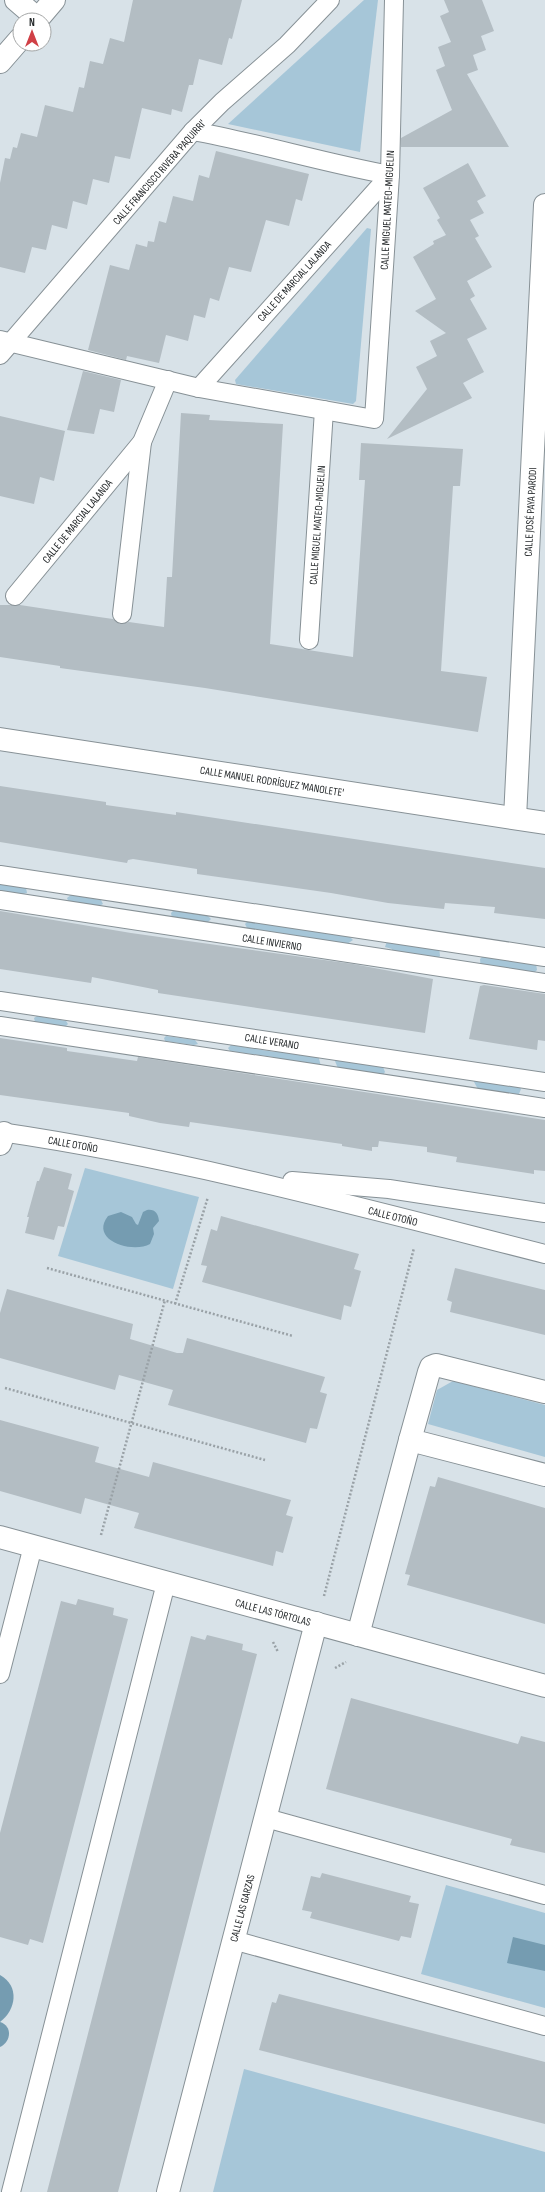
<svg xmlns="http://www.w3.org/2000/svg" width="545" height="2192" viewBox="0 0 545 2192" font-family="'Sofia Sans Condensed',sans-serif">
<rect width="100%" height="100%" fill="#d8e2e8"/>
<g fill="#a6c6d8">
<polygon points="364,0 378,0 360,152 228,124"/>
<polygon points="367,228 371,229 356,401 353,404 236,384 235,380"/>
<polygon points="0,884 26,888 27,893 23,894 0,891"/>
<polygon points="71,895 101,900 103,904 97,907 69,903 67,898"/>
<polygon points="174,910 207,915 211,919 207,923 172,918 171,913"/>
<polygon points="248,921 349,936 353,940 347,944 247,928 245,924"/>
<polygon points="387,941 439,946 440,956 433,964 392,953 392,949 385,947"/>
<polygon points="489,950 535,957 537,970 534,973 481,971 480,959"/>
<polygon points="37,1016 66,1021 68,1024 65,1027 35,1022 34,1018"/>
<polygon points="166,1036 195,1040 198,1044 194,1045 165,1041 164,1038"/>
<polygon points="231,1045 275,1052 280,1047 318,1055 321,1066 273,1062 273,1057 230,1051 228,1048"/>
<polygon points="340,1056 381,1062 385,1072 379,1081 339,1071 335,1061"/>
<polygon points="473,1080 517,1083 521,1089 517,1099 480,1093"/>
<polygon points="85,1168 199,1197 173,1289 58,1256"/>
<polygon points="453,1381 545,1405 545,1457 428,1424 437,1390"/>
<polygon points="446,1885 545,1913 545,2008 421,1974"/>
<polygon points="244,2069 545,2152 545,2192 213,2192"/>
</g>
<g fill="#759cb1">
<path d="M147,1210C155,1209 158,1213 159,1221L153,1228L154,1234L150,1244C132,1254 89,1240 108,1216L121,1212L132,1217L136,1224L138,1225L143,1212Z"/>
<polygon points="513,1937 545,1945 545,1971 507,1963"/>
<path d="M0,1975C20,1986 16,2010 0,2022Z"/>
<path d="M0,2022C13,2026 11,2042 0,2047Z"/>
</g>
<g fill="#b3bdc3">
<polygon points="133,0 242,0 232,39 229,38 222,65 199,59 193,85 189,85 182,112 172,109 171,115 142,108 130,159 115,156 109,183 93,179 87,205 73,201 67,229 52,225 46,250 32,247 25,273 0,267 0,183 5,158 10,159 13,147 17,148 21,133 37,137 45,105 73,112 79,87 84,88 90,61 103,64 110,38 124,42"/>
<polygon points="444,0 482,0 494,31 481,36 486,50 473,55 478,70 467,74 509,147 401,147 401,138 452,110 436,70 445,66 438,47 451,42 440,16 449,12"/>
<polygon points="216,151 309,174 302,201 296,199 289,226 266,220 251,272 229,267 219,301 210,298 205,318 194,315 188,341 166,335 159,363 127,356 126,360 88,350 110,265 129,270 136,244 147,247 148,241 154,242 159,221 166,223 173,196 193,201 199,175 209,178"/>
<polygon points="468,163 486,196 477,201 484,213 470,220 479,236 475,238 492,267 467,281 475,296 470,299 487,329 467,339 484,372 463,383 472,398 387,439 427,389 416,367 437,356 430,341 446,333 415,311 436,299 413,257 434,244 433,241 446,235 437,220 440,218 423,188"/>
<polygon points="83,371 121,380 114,412 100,409 94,434 67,430"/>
<polygon points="181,413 210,415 209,420 283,424 270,644 353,657 365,480 359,480 361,443 463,449 460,486 453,486 441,671 487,677 478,732 205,688 60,668 60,666 0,657 0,605 20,605 99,617 113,619 120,624 129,622 164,627 167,577 172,577"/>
<polygon points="0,416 65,431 54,481 40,477 34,504 0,496"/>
<polygon points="0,786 106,802 106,805 176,815 176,812 545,868 545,919 494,913 495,907 445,903 444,909 388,903 331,893 197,874 197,869 133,859 128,860 127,863 0,842"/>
<polygon points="0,911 131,933 353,964 433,979 425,1033 158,993 158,990 92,977 91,983 0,969"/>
<polygon points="484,985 545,994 545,1041 538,1040 537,1050 469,1039 480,986"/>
<polygon points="0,1038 67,1048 67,1051 137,1061 138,1057 545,1120 545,1171 534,1170 534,1174 456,1162 457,1157 427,1152 427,1147 379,1141 378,1147 372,1147 372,1151 342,1146 342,1144 190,1122 189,1127 160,1123 129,1116 129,1113 0,1095"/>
<polygon points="44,1167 72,1174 68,1189 74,1191 64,1227 58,1226 54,1240 25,1233 29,1217 27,1217 37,1181 39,1181"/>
<polygon points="221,1216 359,1254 354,1269 361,1271 351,1307 344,1305 341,1320 202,1282 207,1266 201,1265 211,1229 217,1231"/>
<polygon points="455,1268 545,1290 545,1335 450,1312 452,1302 447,1300"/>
<polygon points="7,1289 133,1324 130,1339 177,1353 183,1353 187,1338 325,1377 320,1392 327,1394 317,1429 310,1428 306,1443 168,1405 173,1390 119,1375 115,1390 0,1358 0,1313"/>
<polygon points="0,1420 99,1447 95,1462 149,1477 153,1462 291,1500 286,1515 293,1517 283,1553 276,1551 273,1566 134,1528 139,1513 85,1498 81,1514 0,1491"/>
<polygon points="438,1477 545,1508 545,1624 407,1585 410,1575 405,1574 430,1486 435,1487"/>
<polygon points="78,1599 114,1608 113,1615 128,1619 43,1943 30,1939 28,1945 0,1937 0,1833 61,1601 76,1605"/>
<polygon points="207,1635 243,1644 242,1650 257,1654 118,2192 47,2192 191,1636 205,1640"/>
<polygon points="351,1698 518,1744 521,1736 545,1742 545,1853 510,1845 512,1839 326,1789"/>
<polygon points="322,1873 411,1896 409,1902 419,1904 411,1938 401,1936 399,1941 310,1918 312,1912 302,1910 311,1876 320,1878"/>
<polygon points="279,1994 545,2062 545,2124 259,2050 272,2002 276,2003"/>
</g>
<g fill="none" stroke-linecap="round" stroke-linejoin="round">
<defs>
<g id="lane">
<path d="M193,131C259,143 324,163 390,175"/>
<polyline points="0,340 199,388 374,419 390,175 394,0"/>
<polyline points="0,355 193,131 222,102 287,45 330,0"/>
<polyline points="199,388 390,175"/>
<polyline points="15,596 142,442 168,380"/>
<polyline points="122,614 142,442"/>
<polyline points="309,640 324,410"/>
<polyline points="0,875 545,957"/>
<polyline points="0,900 545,983"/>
<polyline points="0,1001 545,1082"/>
<polyline points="0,1026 545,1108"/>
<path d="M0,1132C185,1159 364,1208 545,1254"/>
<polyline points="292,1181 389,1189 545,1213"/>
<polyline points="0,1674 33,1546"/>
<polyline points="266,1818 545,1895"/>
<polyline points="233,1940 545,2026"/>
<polyline points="11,2192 166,1583"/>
</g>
<g id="street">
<polyline points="16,0 38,19"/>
<polyline points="37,20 54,0"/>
<polyline points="0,62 20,39"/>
<polyline points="0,739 545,823"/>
<polyline points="515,818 545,205"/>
<polyline points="0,1144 4,1133"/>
<polyline points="545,1392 436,1365 431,1367 429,1372 410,1440 545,1475"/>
<polyline points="0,1537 545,1686"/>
<polyline points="358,1635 410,1440"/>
<polyline points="168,2192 316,1623"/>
</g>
</defs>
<use href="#lane" stroke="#879196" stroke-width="20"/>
<use href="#street" stroke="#879196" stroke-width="24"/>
<g stroke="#99a1a6" stroke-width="2.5" stroke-dasharray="2 2" stroke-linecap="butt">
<polyline points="47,1268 293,1336"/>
<polyline points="175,1304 208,1197"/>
<polyline points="5,1388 265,1460"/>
<polyline points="101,1535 165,1300"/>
<polyline points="324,1596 414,1248"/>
<polyline points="273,1642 278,1652"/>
<polyline points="335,1668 346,1662"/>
</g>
<use href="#lane" stroke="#fff" stroke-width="18"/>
<use href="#street" stroke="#fff" stroke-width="22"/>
</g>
<g text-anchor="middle" stroke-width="3.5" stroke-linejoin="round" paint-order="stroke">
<g font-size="11" fill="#1e2224" stroke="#fff">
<text transform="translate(159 172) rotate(-49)" y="4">CALLE FRANCISCO RIVERA 'PAQUIRRI'</text>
<text transform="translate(387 210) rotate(-87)" y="4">CALLE MIGUEL MATEO-MIGUELIN</text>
<text transform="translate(294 281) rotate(-48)" y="4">CALLE DE MARCIAL LALANDA</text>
<text transform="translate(530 512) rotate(-87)" y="4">CALLE JOSÉ PAYA PARODI</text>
<text transform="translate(77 521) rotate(-51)" y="4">CALLE DE MARCIAL LALANDA</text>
<text transform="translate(317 525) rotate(-86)" y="4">CALLE MIGUEL MATEO-MIGUELIN</text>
<text transform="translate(272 781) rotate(9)" y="4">CALLE MANUEL RODRÍGUEZ 'MANOLETE'</text>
<text transform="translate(272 942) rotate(9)" y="4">CALLE INVIERNO</text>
<text transform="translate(272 1041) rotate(9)" y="4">CALLE VERANO</text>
<text transform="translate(73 1144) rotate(10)" y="4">CALLE OTOÑO</text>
<text transform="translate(393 1216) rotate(14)" y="4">CALLE OTOÑO</text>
<text transform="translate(273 1612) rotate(15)" y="4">CALLE LAS TÓRTOLAS</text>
<text transform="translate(242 1908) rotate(-75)" y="4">CALLE LAS GARZAS</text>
</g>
</g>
<g transform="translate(32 32)"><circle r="19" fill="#ffffff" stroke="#a5a7a7"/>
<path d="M0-3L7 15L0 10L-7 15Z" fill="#d04046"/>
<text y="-6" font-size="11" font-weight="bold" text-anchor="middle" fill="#1e2224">N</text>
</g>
</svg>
